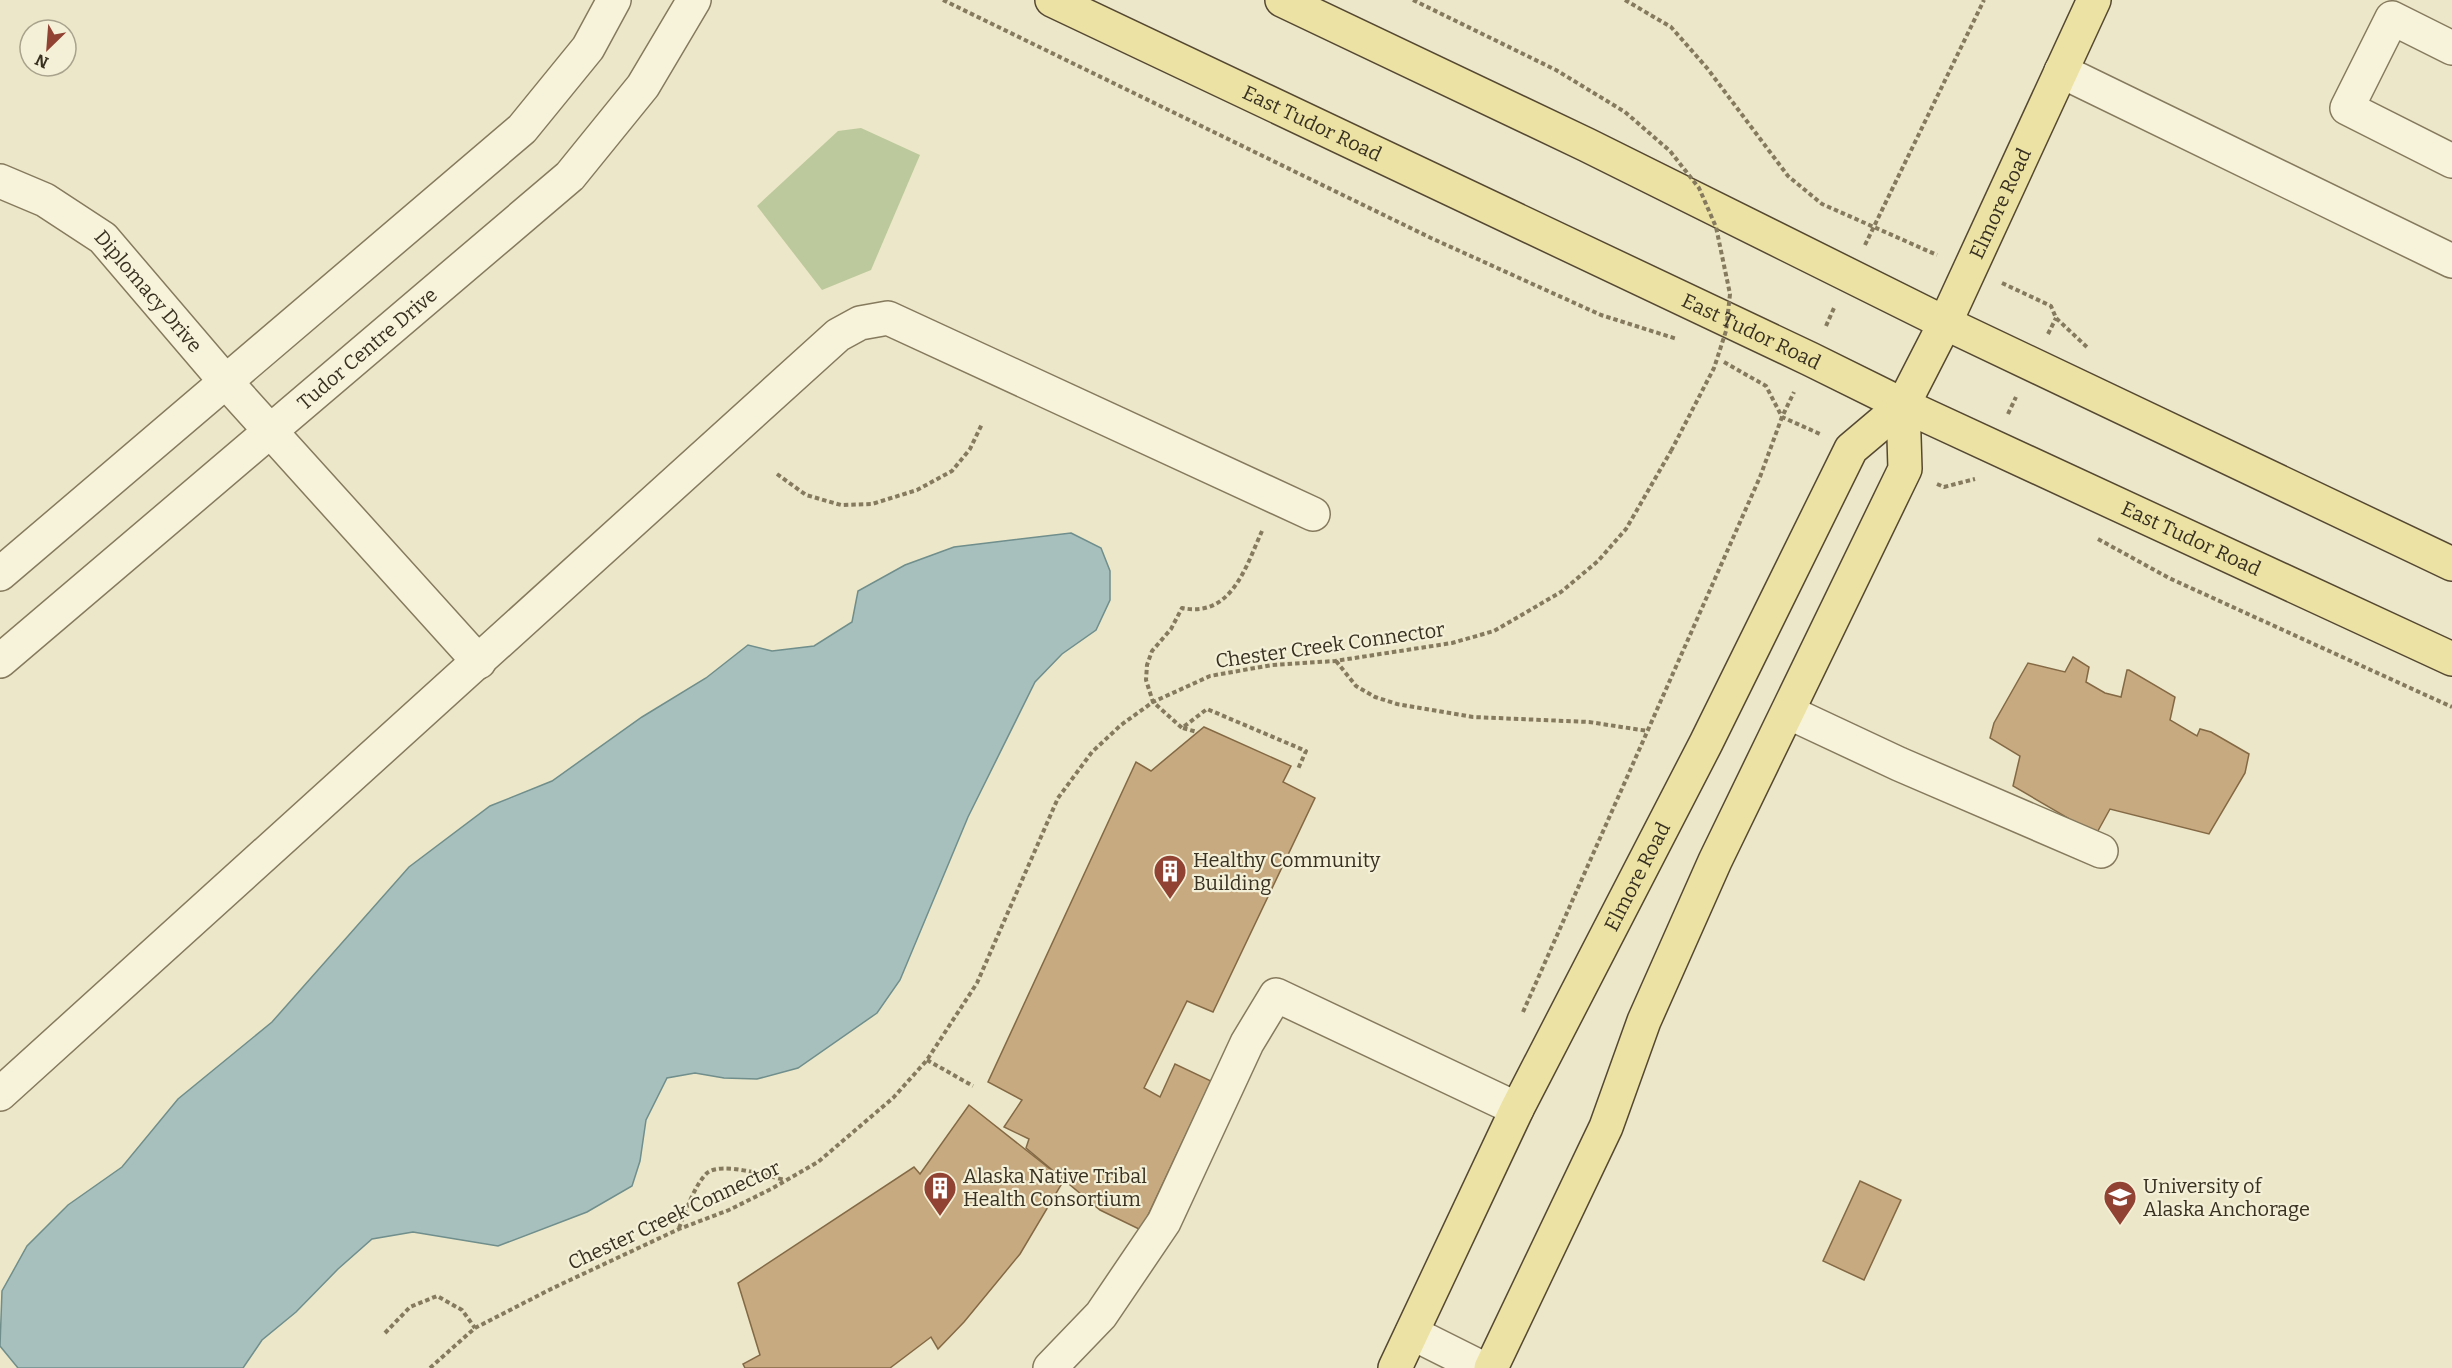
<svg xmlns="http://www.w3.org/2000/svg" width="2452" height="1368" viewBox="0 0 2452 1368" font-family="Bitter,serif">
<rect width="100%" height="100%" fill="#ece7c8"/>
<polygon fill="#bcc99c" points="861,128 920,155 871,270 822,290 757,206 838,131"/>
<polygon fill="#a8c0bd" stroke="#6f8e8c" stroke-width="1.5" points="1071,533 1101,548 1110,571 1110,600 1096,630 1062,654 1035,682 968,817 900,980 877,1013 798,1068 757,1079 724,1078 695,1073 667,1078 646,1120 640,1161 632,1186 587,1212 498,1246 413,1232 372,1239 338,1269 296,1312 262,1340 243,1368 18,1368 0,1346 2,1291 27,1246 68,1205 122,1167 178,1099 272,1022 409,867 490,806 552,781 642,717 706,678 748,645 772,651 814,646 852,622 858,591 905,565 954,547"/>
<g fill="#c7aa80" stroke="#846945" stroke-width="1.5">
<polygon points="2073,657 2089,667 2086,682 2105,693 2121,697 2127,670 2129,670 2175,697 2170,720 2197,736 2200,729 2211,732 2249,754 2245,773 2209,834 2110,809 2094,838 2067,822 2068,818 2013,786 2020,756 1990,738 1994,723 2028,663 2065,672"/>
<polygon points="1204,727 1291,766 1283,782 1315,798 1213,1012 1187,1001 1144,1088 1160,1097 1175,1064 1211,1081 1141,1230 1100,1210 1026,1148 1029,1139 1004,1127 1022,1100 988,1082 1136,762 1151,771"/>
<polygon points="969,1105 1064,1180 1020,1254 964,1322 938,1349 931,1337 890,1368 745,1368 743,1364 760,1355 738,1283 914,1167 920,1174"/>
<polygon points="1860,1181 1901,1200 1864,1280 1823,1261"/>
</g>
<g fill="none" stroke-linecap="round" stroke-linejoin="round">
<defs>
<g id="minor">
<polyline points="2452,48 2392,18 2347,108 2452,161"/>
<polyline points="2061,71 2452,261"/>
<path id="s1" d="M0,181L45,200L103,238L226,382L479,662"/>
<polyline points="0,574 522,129 588,48 614,0"/>
<path id="s2" d="M0,661L570,176L643,86L694,0"/>
<polyline points="1788,712 1899,764 2101,851"/>
<polyline points="0,1094 838,335 860,323 888,318 1313,514"/>
<polyline points="1412,1333 1482,1368"/>
<polyline points="1050,1368 1101,1315 1164,1222 1247,1043 1276,995 1517,1109"/>
</g>
<g id="major">
<path id="s3" d="M1052,0L1810,359L1903,405L2452,659"/>
<polyline points="1282,0 1587,145 1945,323 2452,564"/>
<path id="s4" d="M1395,1368L1517,1109L1706,743L1851,449L1903,405L1945,323L2094,0"/>
<polyline points="1491,1368 1606,1127 1644,1021 1715,861 1905,469 1903,405"/>
</g>
</defs>
<use href="#minor" stroke="#867a5e" stroke-width="36"/>
<use href="#major" stroke="#554832" stroke-width="36"/>
<g stroke="#867a5e" stroke-width="4" stroke-dasharray="4.5 3" stroke-linecap="butt">
<polyline points="943,0 1431,238 1601,315 1677,339"/>
<polyline points="1413,0 1556,70 1625,112"/>
<polyline points="1625,0 1671,27 1707,68 1788,176 1822,204 1937,255"/>
<polyline points="1865,245 1984,0"/>
<polyline points="2002,283 2051,306 2056,318 2089,349"/>
<polyline points="1826,326 1834,308"/>
<polyline points="2048,334 2056,318"/>
<polyline points="1724,362 1766,386 1782,417 1820,434"/>
<polyline points="2008,414 2016,397"/>
<polyline points="777,474 806,495 841,505 872,504 917,490 952,471 970,449 982,424"/>
<polyline points="1937,484 1944,487 1975,479"/>
<path d="M1262,531C1246,566 1232,618 1182,608L1171,629L1152,651L1147,665L1146,680L1153,702L1182,728L1207,709L1306,751L1298,769"/>
<polyline points="2098,539 2169,578 2452,707"/>
<polyline points="1336,661 1356,686 1375,697 1397,704 1473,717 1589,722 1648,731"/>
<polyline points="1183,728 1197,732"/>
<polyline points="1523,1012 1760,477 1782,417 1794,392"/>
<polyline points="927,1060 973,1086"/>
<path d="M679,1228C685,1213 695,1184 707,1173C723,1161 766,1176 785,1180"/>
<polyline points="385,1333 410,1307 437,1296 462,1310 475,1328"/>
<polyline points="430,1368 475,1328 553,1288 679,1229 729,1210 773,1188 818,1162 893,1098 927,1060 977,983 1058,798 1092,752 1121,725 1153,702 1210,676 1272,665 1335,661 1452,643 1494,631 1561,592 1598,561 1626,529 1671,451"/>
</g>
<use href="#minor" stroke="#f7f3da" stroke-width="33"/>
<use href="#major" stroke="#ece2a3" stroke-width="33"/>
<polyline stroke="#867a5e" stroke-width="4" stroke-dasharray="4.5 3" stroke-linecap="butt" points="1625,112 1670,151 1699,188 1716,227 1730,294 1726,331 1714,368 1671,451"/>
</g>
<defs>
<symbol id="building-pin" viewBox="-11 -11 22 30"><path d="M0 17L-7.5 6A9.5 9.5 0 1 1 7.5 6Z" fill="#914232" stroke="#f4f0d7"/><path d="M-4-6H4V6H1V3H-1V6H-4ZM-2.5-4.3h1.7v1.8h-1.7ZM.8-4.3h1.7v1.8H.8ZM-2.5-1h1.7V.8h-1.7ZM.8-1h1.7V.8H.8Z" fill="#fff"/></symbol>
<symbol id="university-pin" viewBox="-11 -11 22 30"><path d="M0 17L-7.5 6A9.5 9.5 0 1 1 7.5 6Z" fill="#914232" stroke="#f4f0d7"/><path d="M0-5L7-2L0 1L-7-2ZM-4 1L0 2.5L4 1V4Q0 6-4 4Z" fill="#fff"/></symbol>
</defs>
<g fill-rule="evenodd">
<use href="#building-pin" x="1151" y="852" width="38" height="52"/>
<use href="#building-pin" x="921" y="1169" width="38" height="52"/>
<use href="#university-pin" x="2101" y="1178" width="38" height="52"/>
</g>
<g text-anchor="middle" stroke-width="4.5" stroke-linejoin="round" paint-order="stroke">
<g font-size="20" fill="#383021" stroke="#f4f0d7">
<text dy="7" stroke="none"><textPath href="#s3" startOffset="288">East Tudor Road</textPath></text>
<text dy="7" stroke="none"><textPath href="#s4" startOffset="1318">Elmore Road</textPath></text>
<text dy="7" stroke="none"><textPath href="#s1" startOffset="188">Diplomacy Drive</textPath></text>
<text dy="7" stroke="none"><textPath href="#s3" startOffset="774">East Tudor Road</textPath></text>
<text dy="7" stroke="none"><textPath href="#s2" startOffset="482">Tudor Centre Drive</textPath></text>
<text dy="7" stroke="none"><textPath href="#s3" startOffset="1260">East Tudor Road</textPath></text>
<text transform="translate(1330 645) rotate(-8)" y="7">Chester Creek Connector</text>
<text dy="7" stroke="none"><textPath href="#s4" startOffset="548">Elmore Road</textPath></text>
<text transform="translate(674 1215) rotate(-25)" y="7">Chester Creek Connector</text>
</g>
<g font-size="20" fill="#383021" stroke="#f4f0d7" text-anchor="start">
<text x="1193" y="867">Healthy Community<tspan x="1193" dy="23">Building</tspan></text>
<text x="963" y="1183">Alaska Native Tribal<tspan x="963" dy="23">Health Consortium</tspan></text>
<text x="2143" y="1193">University of<tspan x="2143" dy="23">Alaska Anchorage</tspan></text>
</g>
</g>
<g transform="translate(48 48) rotate(205)"><circle r="28" fill="#f4f0d7" stroke="#a9a38e" stroke-width="1.5"/>
<path d="M0-4.5L10 22L0 15L-10 22Z" fill="#914232"/>
<text y="-9" font-size="16" font-weight="bold" text-anchor="middle" fill="#383021">N</text>
</g>
</svg>
